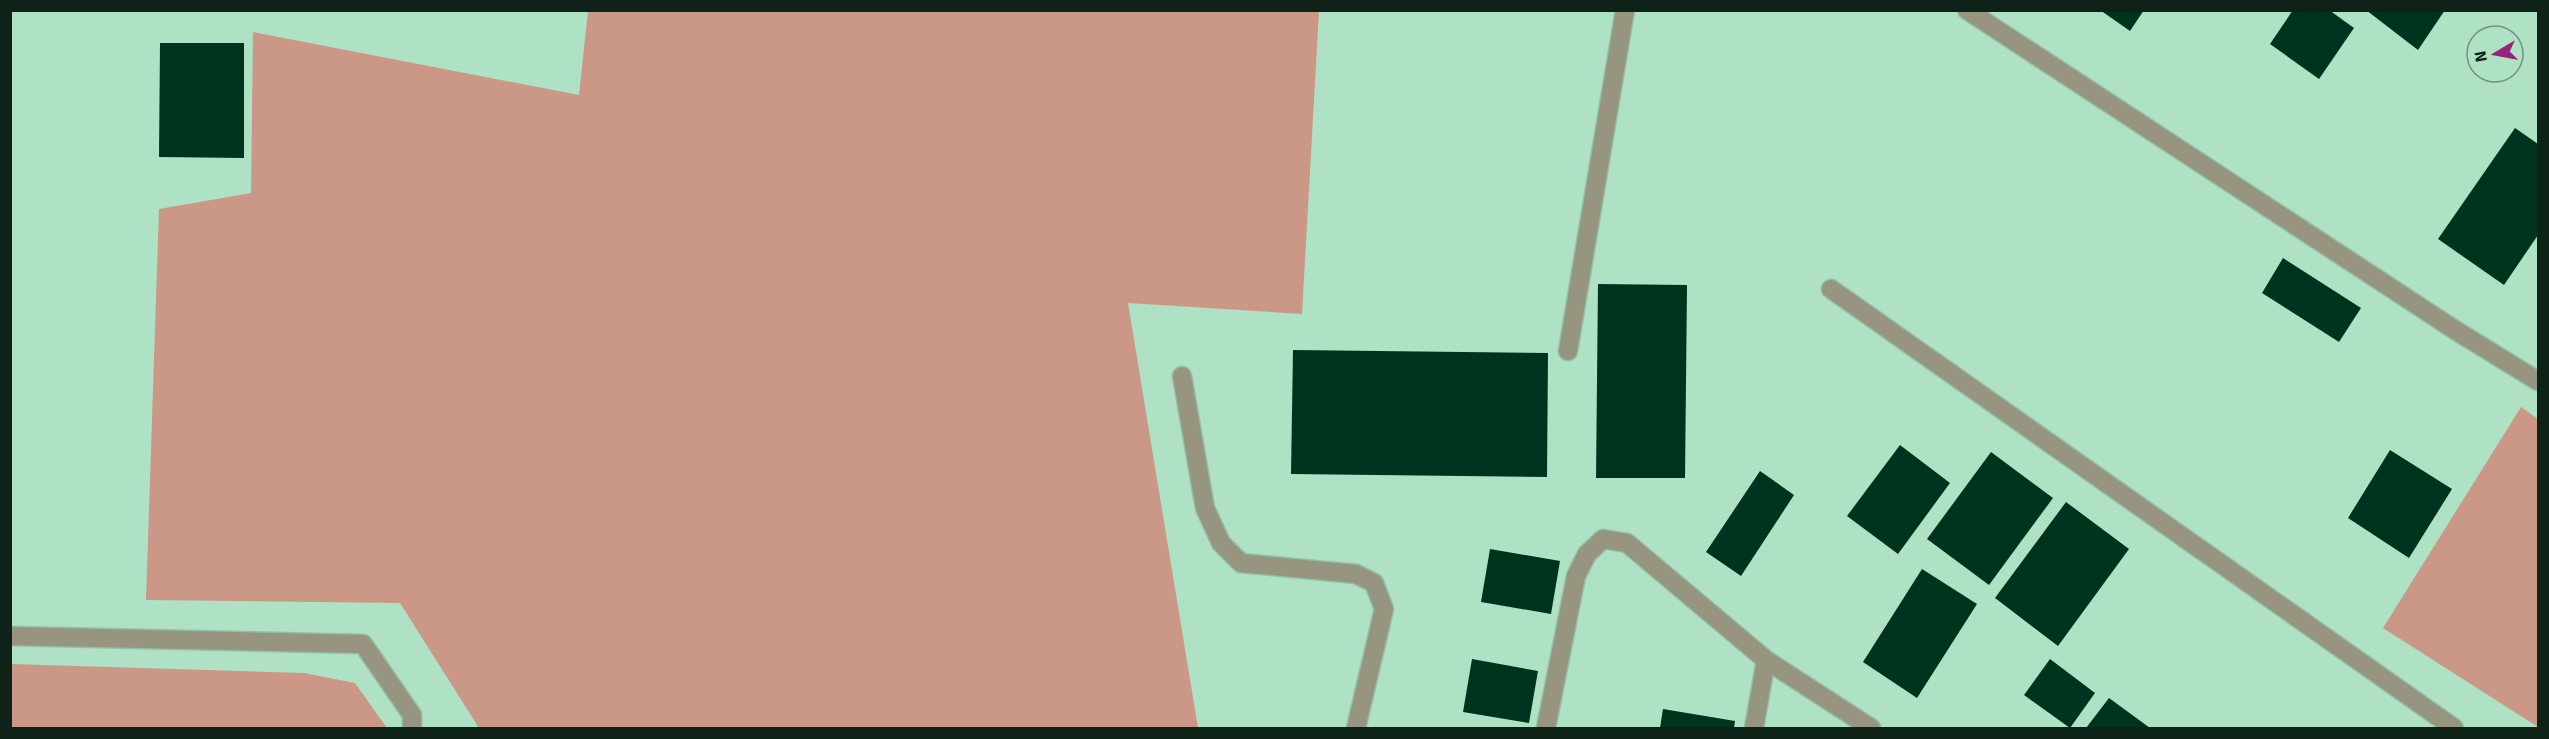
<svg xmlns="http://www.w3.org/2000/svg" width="2549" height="739" viewBox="0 0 2549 739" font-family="Signika,sans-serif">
<rect width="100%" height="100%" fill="#afe1c4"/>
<g fill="#cb9887">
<polygon points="588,11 1319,11 1302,314 1128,303 1198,728 479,728 400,603 146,600 159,209 251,193 253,32 579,95"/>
<polygon points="2521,407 2538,419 2538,727 2383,628"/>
<polygon points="11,664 304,673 355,683 387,728 11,728"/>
</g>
<g fill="#00331e">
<polygon points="2100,10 2144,10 2130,31"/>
<polygon points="2293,10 2329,10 2354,28 2319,79 2270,44"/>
<polygon points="2366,10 2445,10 2418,50"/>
<polygon points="160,43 244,43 244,158 159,157"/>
<polygon points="2515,128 2538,144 2538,235 2504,285 2438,239"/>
<polygon points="2283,258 2361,308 2339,342 2262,293"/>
<polygon points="1598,284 1687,285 1685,478 1596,478"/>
<polygon points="1293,350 1548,353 1547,477 1291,474"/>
<polygon points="1900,445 1950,483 1898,554 1847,516"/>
<polygon points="2390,450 2452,489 2409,558 2348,518"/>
<polygon points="1991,452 2053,498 1989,585 1927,539"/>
<polygon points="1760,471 1794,495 1741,576 1706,552"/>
<polygon points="2066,502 2129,549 2058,646 1995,598"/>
<polygon points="1490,549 1560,561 1551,614 1481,602"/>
<polygon points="1922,569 1977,604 1917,698 1863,662"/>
<polygon points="1472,659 1538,671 1529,723 1463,712"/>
<polygon points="2050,659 2095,693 2070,728 2024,695"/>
<polygon points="2109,698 2150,728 2086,728"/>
<polygon points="1663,709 1735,721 1734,728 1660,728"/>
</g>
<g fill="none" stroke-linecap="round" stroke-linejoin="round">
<defs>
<polyline id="lane" points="1568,351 1625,10"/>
<g id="street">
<polyline points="1967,10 2455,330 2538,381"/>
<polyline points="1831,289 2454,728"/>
<polyline points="1182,376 1205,508 1221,543 1241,563 1356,574 1374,583 1384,609 1356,728"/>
<polyline points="10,636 363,644 412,715 412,728"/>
<polyline points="1546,728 1576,576 1587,554 1603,539 1627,543 1766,660 1871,728"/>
<polyline points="1754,728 1766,660"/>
</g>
</defs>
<use href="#lane" stroke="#92bfa5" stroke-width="21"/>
<use href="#street" stroke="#92bfa5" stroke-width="21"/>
<use href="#lane" stroke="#979480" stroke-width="18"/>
<use href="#street" stroke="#979480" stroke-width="18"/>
</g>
<rect width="2549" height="739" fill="none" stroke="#0e2218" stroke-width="24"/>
<g transform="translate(2495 54) rotate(260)"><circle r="28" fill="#afe1c4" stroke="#6f957f" stroke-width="1.5"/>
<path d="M0-4.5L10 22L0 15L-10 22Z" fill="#99227d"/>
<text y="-9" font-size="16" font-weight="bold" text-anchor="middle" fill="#0e2218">N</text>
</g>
</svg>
